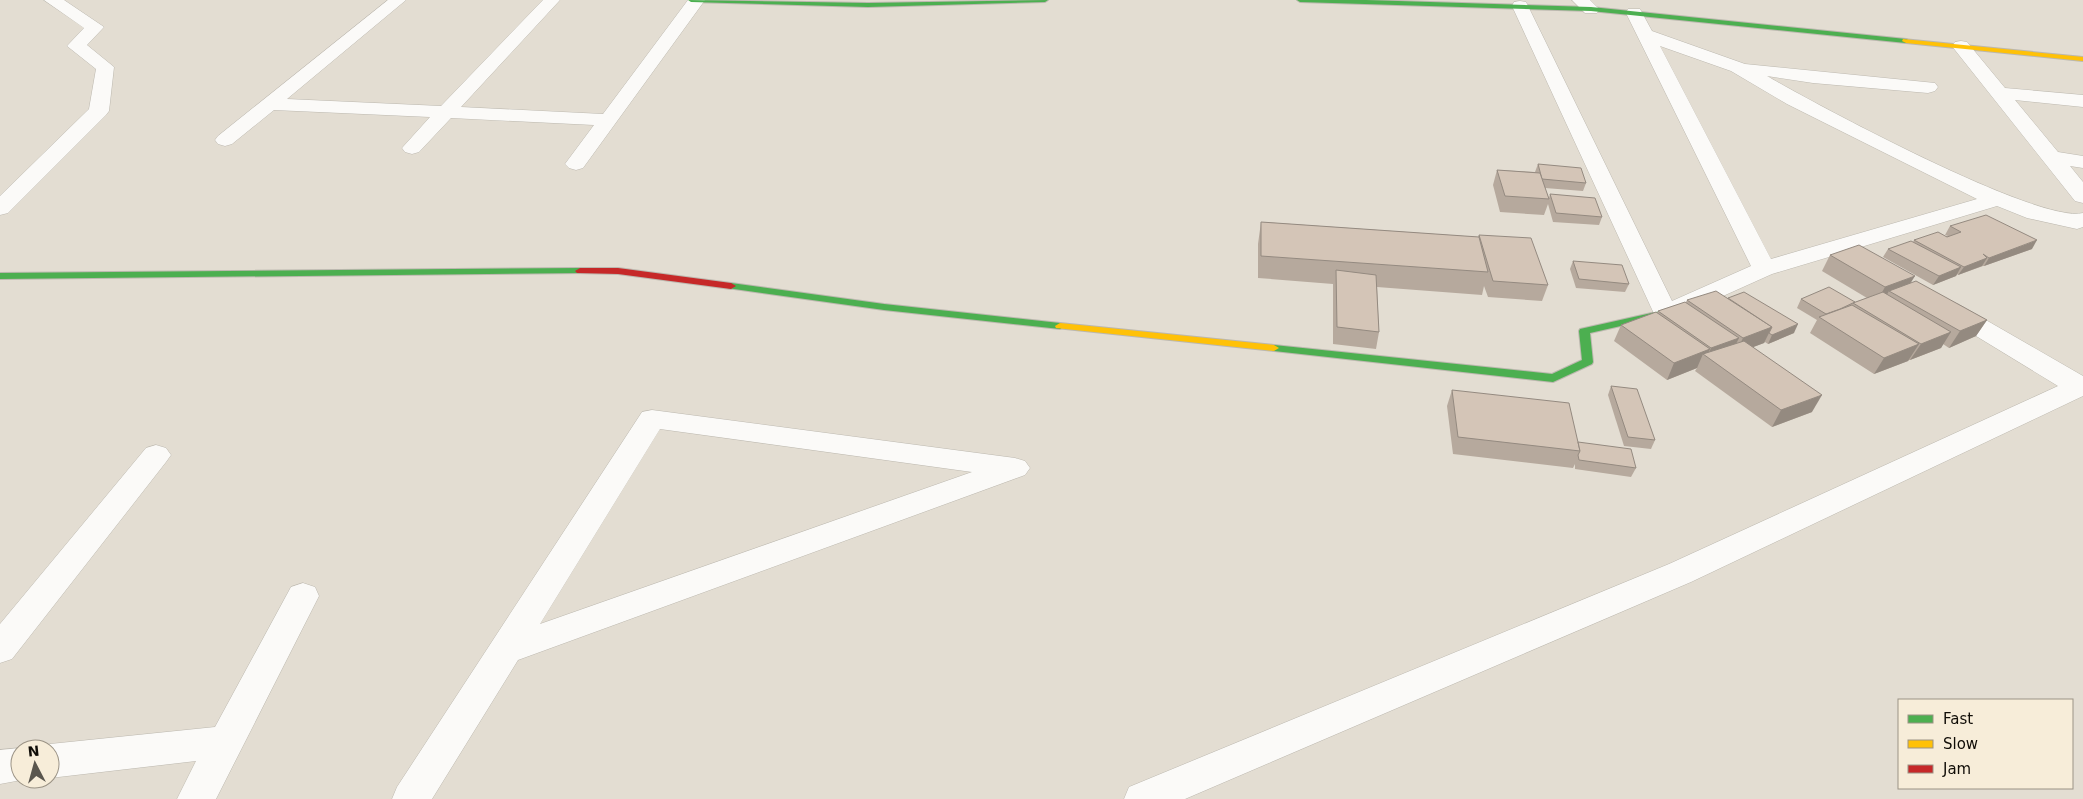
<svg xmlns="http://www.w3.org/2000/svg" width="2083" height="799" viewBox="0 0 2083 799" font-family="'DejaVu Sans',sans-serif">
<rect width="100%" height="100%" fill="#e3ddd2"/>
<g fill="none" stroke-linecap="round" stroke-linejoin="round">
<defs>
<g id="street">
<polygon points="44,0 64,0 104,27 87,45 114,67 109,111 106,115 8,213 0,215 0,196 89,109 96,69 67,46 84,28"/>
<polygon points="388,0 406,0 287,99 441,106 543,0 560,0 461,107 603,114 688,0 705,0 583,168 576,170 569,168 565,164 594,125 451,118 419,152 412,154 405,152 402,148 430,117 274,110 232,144 225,146 218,144 215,140 218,136"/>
<polygon points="1572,0 1590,0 1599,9 1597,13 1585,13"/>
<path d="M1520,1L1526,2L1528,6L1672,301L1751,266L1626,13L1628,9H1640L1652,31L1745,64L1935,83L1938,87L1935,91L1928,93L1813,83L1767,76C1815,104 2038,224 2083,213V227L2077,229L2027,218L1997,206L1861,247L1887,263L1891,268L1887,273C1869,278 1854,263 1839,254L1772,274L1674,318L1665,321L1656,318L1512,6L1514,2ZM1660,46L1731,71L1787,104L1977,199L1771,259Z"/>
<polygon points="1961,41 1967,42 2005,88 2083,95 2083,107 2015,100 2058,152 2083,156 2083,168 2070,166 2083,182 2083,203 2075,201 1955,50 1952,46 1955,42"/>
<polygon points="1949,301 1958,304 2083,376 2083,396 1691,582 1185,799 1124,799 1129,787 1669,564 2058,386 1940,314 1936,309 1940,304"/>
<path d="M652,410L1015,458L1025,461L1030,468L1025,475L518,660L432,799H392L397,787L642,412ZM660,429L972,472L540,624Z"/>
<polygon points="156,445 166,448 171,455 166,462 12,659 0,663 0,624 146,448"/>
<polygon points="303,583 315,587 319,596 216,799 177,799 196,761 50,778 50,749 37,749 50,744 215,727 291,587"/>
<polygon points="20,748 22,749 20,749 20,779 27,779 0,784 0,750"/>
</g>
<g id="fast">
<polygon points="688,0 868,3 1048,0 1045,2 868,7 691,2"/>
<polygon points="1297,0 1366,0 1591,7 1906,39 1910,41 1906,43 1591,11 1300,2"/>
<polygon points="580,268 585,271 583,273 0,279 0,273"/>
<polygon points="731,283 884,304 1060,323 1065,326 1060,329 884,310 727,288 726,286"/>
<polygon points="1665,310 1670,313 1669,315 1590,333 1593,362 1592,364 1553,382 1274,351 1269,348 1274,345 1552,374 1582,360 1579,331 1580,329"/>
</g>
<g id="slow">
<polygon points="1903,39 2083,57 2083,61 1906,43 1902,41"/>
<polygon points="1060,323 1274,345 1279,348 1274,351 1056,328 1055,326"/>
</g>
<polygon id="jam" points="580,268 618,268 731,283 736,286 731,289 618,274 577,273 575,271"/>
</defs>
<use href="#street" stroke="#bcb8af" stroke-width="1"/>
<use href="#fast" stroke="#bcb8af" stroke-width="2"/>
<use href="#slow" stroke="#bcb8af" stroke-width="2"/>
<use href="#jam" stroke="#bcb8af" stroke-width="2"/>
<use href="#street" fill="#fbfaf8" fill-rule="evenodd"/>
<use href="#fast" fill="#4caf50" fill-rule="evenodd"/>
<use href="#slow" fill="#ffc107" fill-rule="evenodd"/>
<use href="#jam" fill="#c62828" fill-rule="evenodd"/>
</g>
<g fill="#b6a99d">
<polygon points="1538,164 1586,183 1583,191 1545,188 1549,198 1550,194 1602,217 1599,225 1553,222 1548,204 1544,215 1500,212 1493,185 1497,170 1535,172"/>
<polygon points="1261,222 1478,237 1479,235 1548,285 1542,301 1488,297 1484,286 1482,295 1377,287 1379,332 1376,349 1333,344 1333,284 1258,278 1258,244"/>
<polygon points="1950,226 2032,249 1984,266 1983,266 1958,275 1957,274 1956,276 1933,285 1883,257 1888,249 1913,242 1914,240 1948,236 1945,235"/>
<polygon points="1830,255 1911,283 1987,320 1976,336 1949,348 1943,344 1941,348 1910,360 1909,360 1908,361 1874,374 1810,333 1817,320 1797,308 1801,299 1855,302 1867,298 1822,271"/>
<polygon points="1573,261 1629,284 1625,292 1576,288 1570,269"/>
<polygon points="1728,298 1794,333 1768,344 1765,342 1764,343 1753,347 1812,412 1772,427 1695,371 1697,368 1667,380 1614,341 1621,325 1657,313 1658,311 1686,302 1687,300"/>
<polygon points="1611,386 1655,440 1651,449 1624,446 1608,395"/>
<polygon points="1452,390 1578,442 1636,468 1631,477 1575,469 1575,464 1573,468 1453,454 1447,406"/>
</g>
<g fill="#948a80">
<polygon points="2037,240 2032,249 1984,266 1989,258"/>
<polygon points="1987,258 1982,266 1958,275 1964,267"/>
<polygon points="1961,267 1956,276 1933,285 1939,276"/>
<polygon points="1915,276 1905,292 1889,291 1884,300 1876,303 1885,287"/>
<polygon points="1987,320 1976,336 1949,348 1960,331"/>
<polygon points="1798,324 1794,333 1768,344 1772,335"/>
<polygon points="1772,327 1764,343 1735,354 1743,338"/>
<polygon points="1951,332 1941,348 1910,360 1921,344"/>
<polygon points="1739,338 1731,354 1707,357 1711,348"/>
<polygon points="1919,344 1908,361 1874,374 1884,358"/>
<polygon points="1710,349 1707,356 1703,354 1697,368 1667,380 1674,363"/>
<polygon points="1822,395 1812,412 1772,427 1781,410"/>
</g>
<g fill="#d4c5b7" stroke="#948a80">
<polygon points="1538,164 1581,168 1586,183 1542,179"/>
<polygon points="1497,170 1540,173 1549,199 1505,196"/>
<polygon points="1550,194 1595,198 1602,217 1556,213"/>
<polygon points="1986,215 2037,240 1989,258 1983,254 1987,258 1964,267 1914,240 1938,232 1947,237 1961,232 1950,226"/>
<polygon points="1261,222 1479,237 1488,272 1261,256"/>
<polygon points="1479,235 1531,238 1548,285 1493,281"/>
<polygon points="1911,241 1961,267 1939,276 1888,249"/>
<polygon points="1859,245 1915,276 1885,287 1830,255"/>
<polygon points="1573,261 1622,265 1629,284 1579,279"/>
<polygon points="1336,270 1376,275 1379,332 1337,327"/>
<polygon points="1916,281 1987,320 1960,331 1889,291"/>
<polygon points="1829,287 1855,302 1840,309 1826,314 1801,299"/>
<polygon points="1716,291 1772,327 1743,338 1687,300"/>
<polygon points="1744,292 1798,324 1772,335 1769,333 1772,327 1728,298"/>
<polygon points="1883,292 1951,332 1921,344 1853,303"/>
<polygon points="1685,302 1739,338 1711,348 1658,311"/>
<polygon points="1852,305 1919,344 1884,358 1819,317"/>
<polygon points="1656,312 1710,349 1674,363 1621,325"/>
<polygon points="1744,341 1822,395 1781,410 1703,354"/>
<polygon points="1611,386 1637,389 1655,440 1628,437"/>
<polygon points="1452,390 1569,403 1580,451 1458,437"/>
<polygon points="1578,442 1631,449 1636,468 1579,460 1578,455 1580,451"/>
</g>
<rect x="1898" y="699" width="175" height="90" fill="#f7edd9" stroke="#9b9385"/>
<rect x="1908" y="715" width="25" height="8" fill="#4caf50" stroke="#9b9385"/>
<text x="1943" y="724" font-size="15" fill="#100d07">Fast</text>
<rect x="1908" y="740" width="25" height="8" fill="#ffc107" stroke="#9b9385"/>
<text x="1943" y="749" font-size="15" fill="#100d07">Slow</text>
<rect x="1908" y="765" width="25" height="8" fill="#c62828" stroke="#9b9385"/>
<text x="1943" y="774" font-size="15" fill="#100d07">Jam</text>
<g transform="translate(35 764) rotate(354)"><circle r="24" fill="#f7edd9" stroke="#9b9385"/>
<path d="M0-4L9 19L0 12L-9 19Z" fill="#5a564e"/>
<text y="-8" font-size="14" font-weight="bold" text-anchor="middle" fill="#100d07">N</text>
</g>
</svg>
